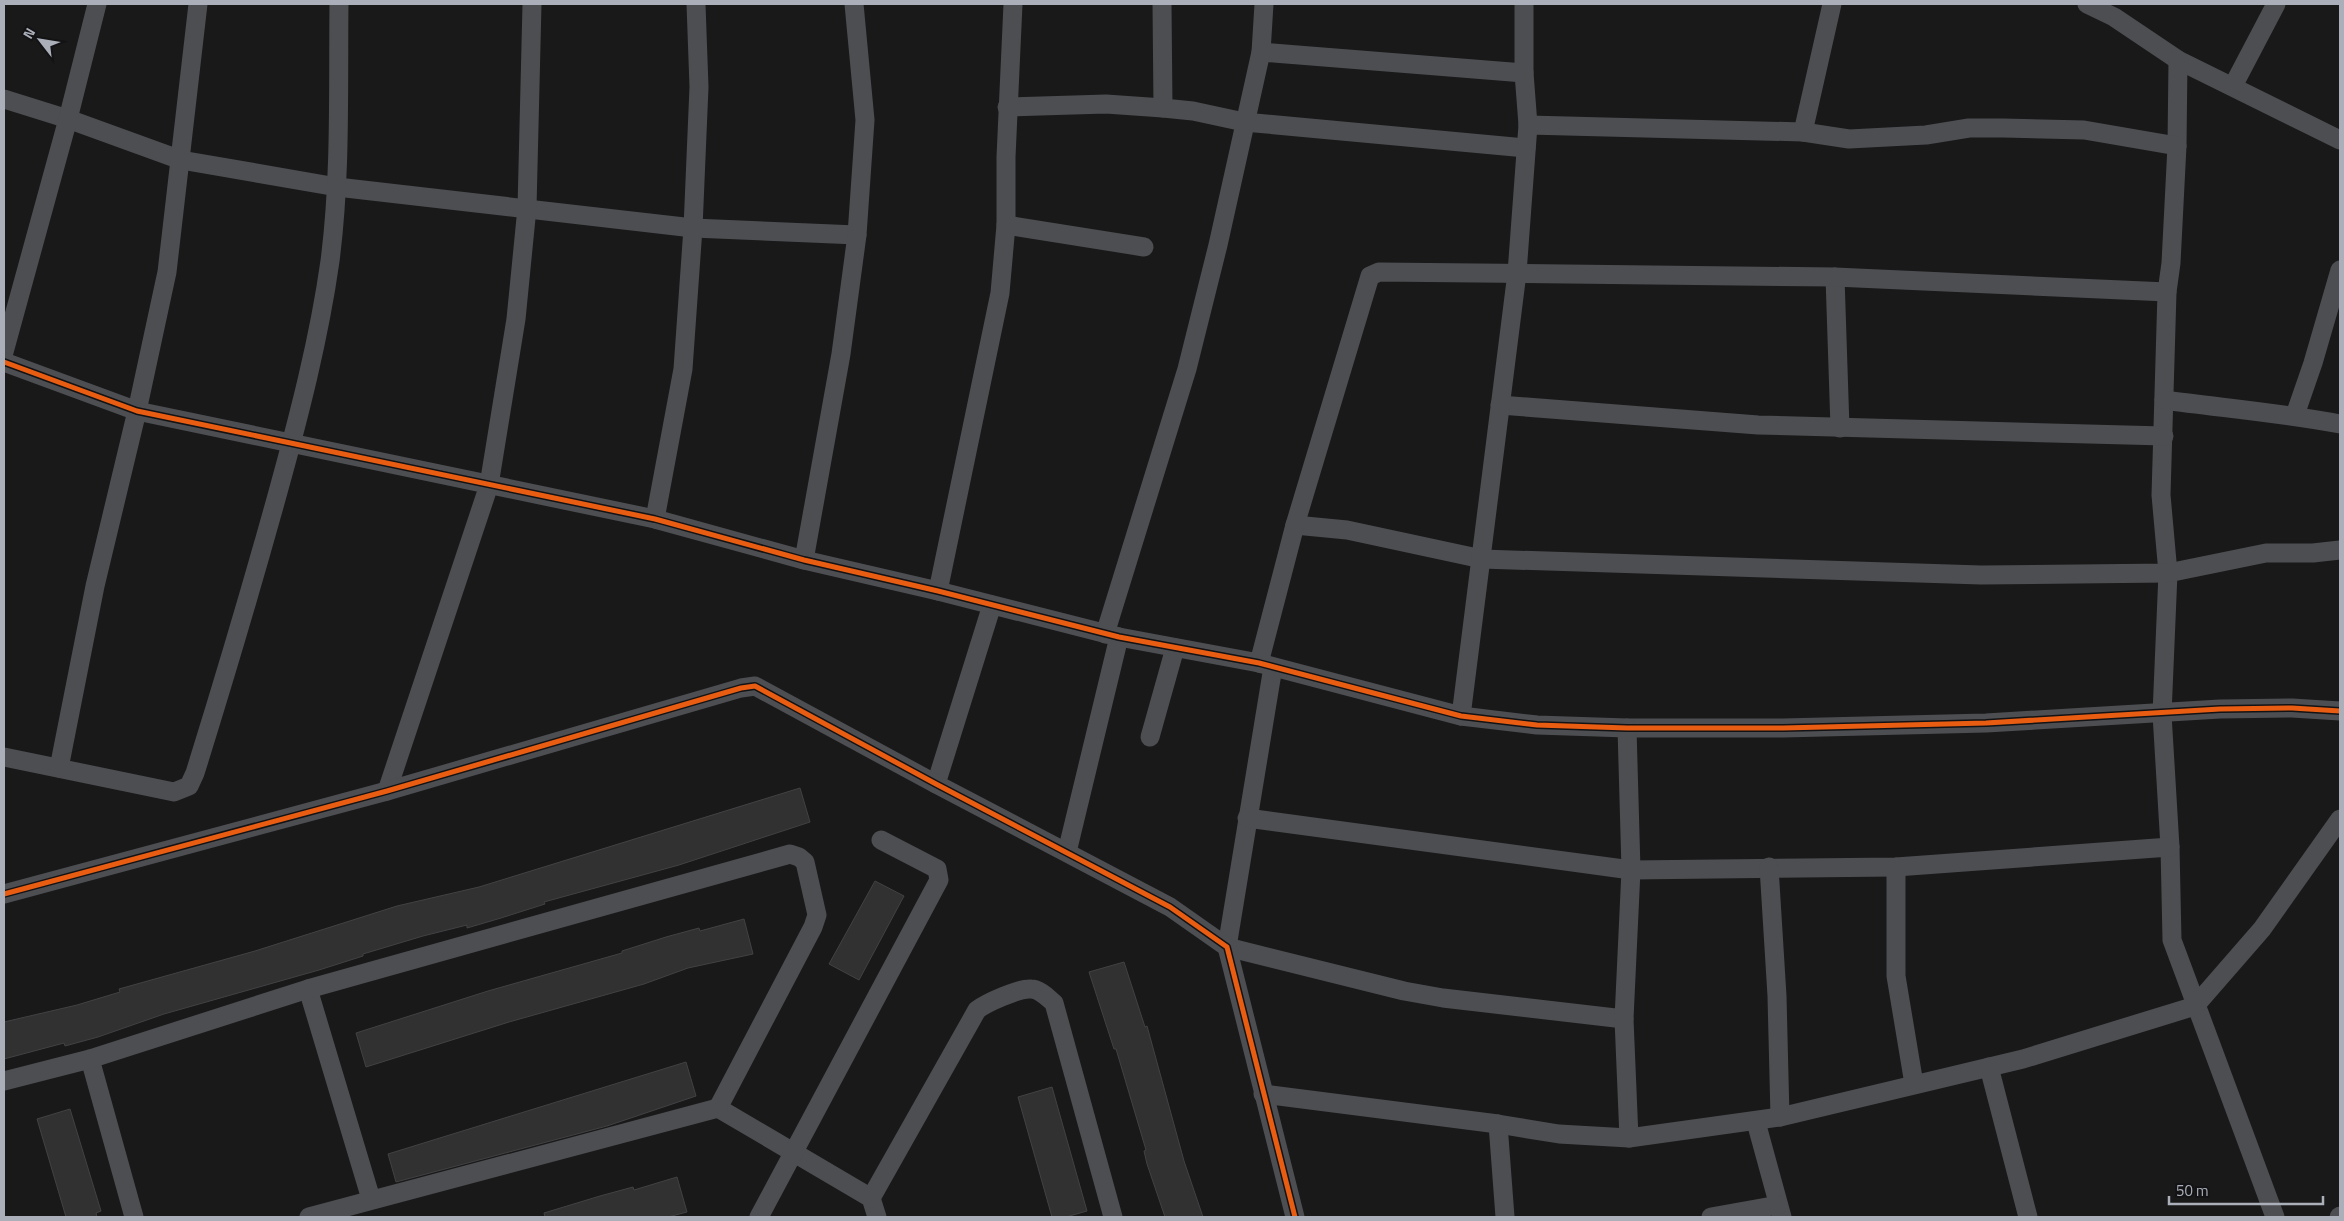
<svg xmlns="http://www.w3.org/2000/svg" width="2344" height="1221" viewBox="0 0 2344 1221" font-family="'Titillium Web',sans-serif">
<rect width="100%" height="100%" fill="#191919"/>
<g fill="#313131" stroke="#424245">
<polygon points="800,788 810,822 679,865 544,902 545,904 501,918 467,928 467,925 423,936 363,954 363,956 319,970 164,1014 98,1037 65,1046 64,1043 4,1059 4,1022 77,1005 120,992 119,989 255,951 397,906 479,887"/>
<polygon points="875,881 904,896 859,980 829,964"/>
<polygon points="744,919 753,954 688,968 644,984 509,1022 366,1067 356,1033 488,991 622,953 622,951 666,937 699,928 700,931"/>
<polygon points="1124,962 1145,1027 1147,1026 1184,1161 1203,1217 1165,1217 1147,1164 1144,1151 1146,1150 1116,1049 1114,1049 1089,972"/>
<polygon points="686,1062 696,1096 607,1126 396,1182 388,1154"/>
<polygon points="1052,1087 1087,1211 1066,1217 1052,1217 1018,1097"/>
<polygon points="70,1109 101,1211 96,1213 97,1217 66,1217 37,1119"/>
<polygon points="677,1177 687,1212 668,1217 545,1217 544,1213 600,1196 633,1187 634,1190"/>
</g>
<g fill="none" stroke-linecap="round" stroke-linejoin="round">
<g stroke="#4d4e52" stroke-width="19">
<polyline points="1162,4 1163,108"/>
<polyline points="2087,4 2114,17 2178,60 2340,140"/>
<polyline points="1261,52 1524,73"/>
<polyline points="2178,60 2177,146 2171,263 2167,292 2161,495 2168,573 2162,714 2170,847 2172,940 2275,1217"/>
<polyline points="2233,86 2276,4"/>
<polyline points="4,99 68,119 181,160 337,187 693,228 857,235"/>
<polyline points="1007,107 1106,104 1163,108 1193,111 1244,122 1526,148"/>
<polyline points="1528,125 1803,132 1849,139 1926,135 1969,128 2003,128 2084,130 2177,146"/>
<polyline points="1803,132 1832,4"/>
<polyline points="1006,225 1144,247"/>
<polyline points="1835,277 1840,428"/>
<polyline points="4,352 68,119 97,4"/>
<polyline points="4,362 137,411 655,519 804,560 938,591 1119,637 1259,663 1461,716 1537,725 1627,728 1783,728 1986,723 2220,709 2292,708 2340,711"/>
<path d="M2164,400C2223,408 2282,413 2340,424"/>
<polyline points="1500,405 1758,425 2164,436"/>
<polyline points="2295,415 2313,363 2340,270"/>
<polyline points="655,519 683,369 693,228 699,87 696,4"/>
<polyline points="1295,525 1347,530 1482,559 1981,575 2168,573 2266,553 2313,553 2340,550"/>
<polyline points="804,560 841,354 857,235 865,120 854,4"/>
<polyline points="938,591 1000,293 1006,225 1006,157 1013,4"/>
<polyline points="1105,634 1187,369 1218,245 1261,52 1264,4"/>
<polyline points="1259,663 1295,525 1370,276 1379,272 1835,277 2167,292"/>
<polyline points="1273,667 1227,947 1404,991 1443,998 1624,1019"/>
<polyline points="1461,716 1517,273 1528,125 1524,73 1524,4"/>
<polyline points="1627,728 1631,870 1624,1019 1629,1138"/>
<polyline points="1150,737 1175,648"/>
<path d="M4,757L174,792L189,786L195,773C224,680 252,586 278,492C299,416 319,339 330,261C341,176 338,89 339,4"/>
<polyline points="59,768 95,586 137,411 167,272 198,4"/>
<polyline points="936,784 992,605"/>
<polyline points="387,791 489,485 516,319 527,208 532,4"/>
<polyline points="1247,818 1631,870 1896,867 2170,847"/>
<polyline points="1067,852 1119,637"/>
<polyline points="1769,867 1777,996 1780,1117"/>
<polyline points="1896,867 1896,976 1914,1084"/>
<polyline points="4,894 387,791 741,688 755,686 936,784 1170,907 1227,947 1295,1217"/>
<polyline points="308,989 371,1199"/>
<polyline points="90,1059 134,1217"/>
<polyline points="1989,1067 2028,1217"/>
<polyline points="4,1081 90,1059 308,989 790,854 799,857 805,862 817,915 813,927 718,1108 871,1198 877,1217"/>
<polyline points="1263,1094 1498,1124 1559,1134 1629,1138 1780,1117 2023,1059 2195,1006 2262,929 2340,819"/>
<polyline points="1756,1122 1782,1217"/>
<polyline points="1498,1124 1505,1217"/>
<path d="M871,1198L977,1010C986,1003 1019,988 1031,989C1040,989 1048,998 1054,1003L1113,1217"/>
<polyline points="309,1217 718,1108"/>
<polyline points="759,1217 939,880 937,869 881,840"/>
<polyline points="1711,1217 1778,1205"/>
<polyline points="2339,1217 2340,1216"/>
</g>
<defs>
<g id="cycleway">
<polyline points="4,362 137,411 655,519 804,560 938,591 1119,637 1259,663 1461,716 1537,725 1627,728 1783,728 1986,723 2220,709 2292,708 2340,711"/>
<polyline points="4,894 387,791 741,688 755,686 936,784 1170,907 1227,947 1295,1217"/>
</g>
</defs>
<use href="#cycleway" stroke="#131315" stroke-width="8"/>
<use href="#cycleway" stroke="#e95d12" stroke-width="5"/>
</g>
<rect width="2344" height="1221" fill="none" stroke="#abafb9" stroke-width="10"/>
<g transform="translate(40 40) rotate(301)" stroke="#131315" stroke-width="4" paint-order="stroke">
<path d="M0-4L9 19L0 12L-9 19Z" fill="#abafb9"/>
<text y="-8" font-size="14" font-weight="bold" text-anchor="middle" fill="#abafb9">N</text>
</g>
<path d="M2169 1196v8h154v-8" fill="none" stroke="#abafb9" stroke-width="2.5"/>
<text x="2176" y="1196" font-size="15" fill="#abafb9" stroke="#131315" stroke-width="4" paint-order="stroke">50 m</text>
</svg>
